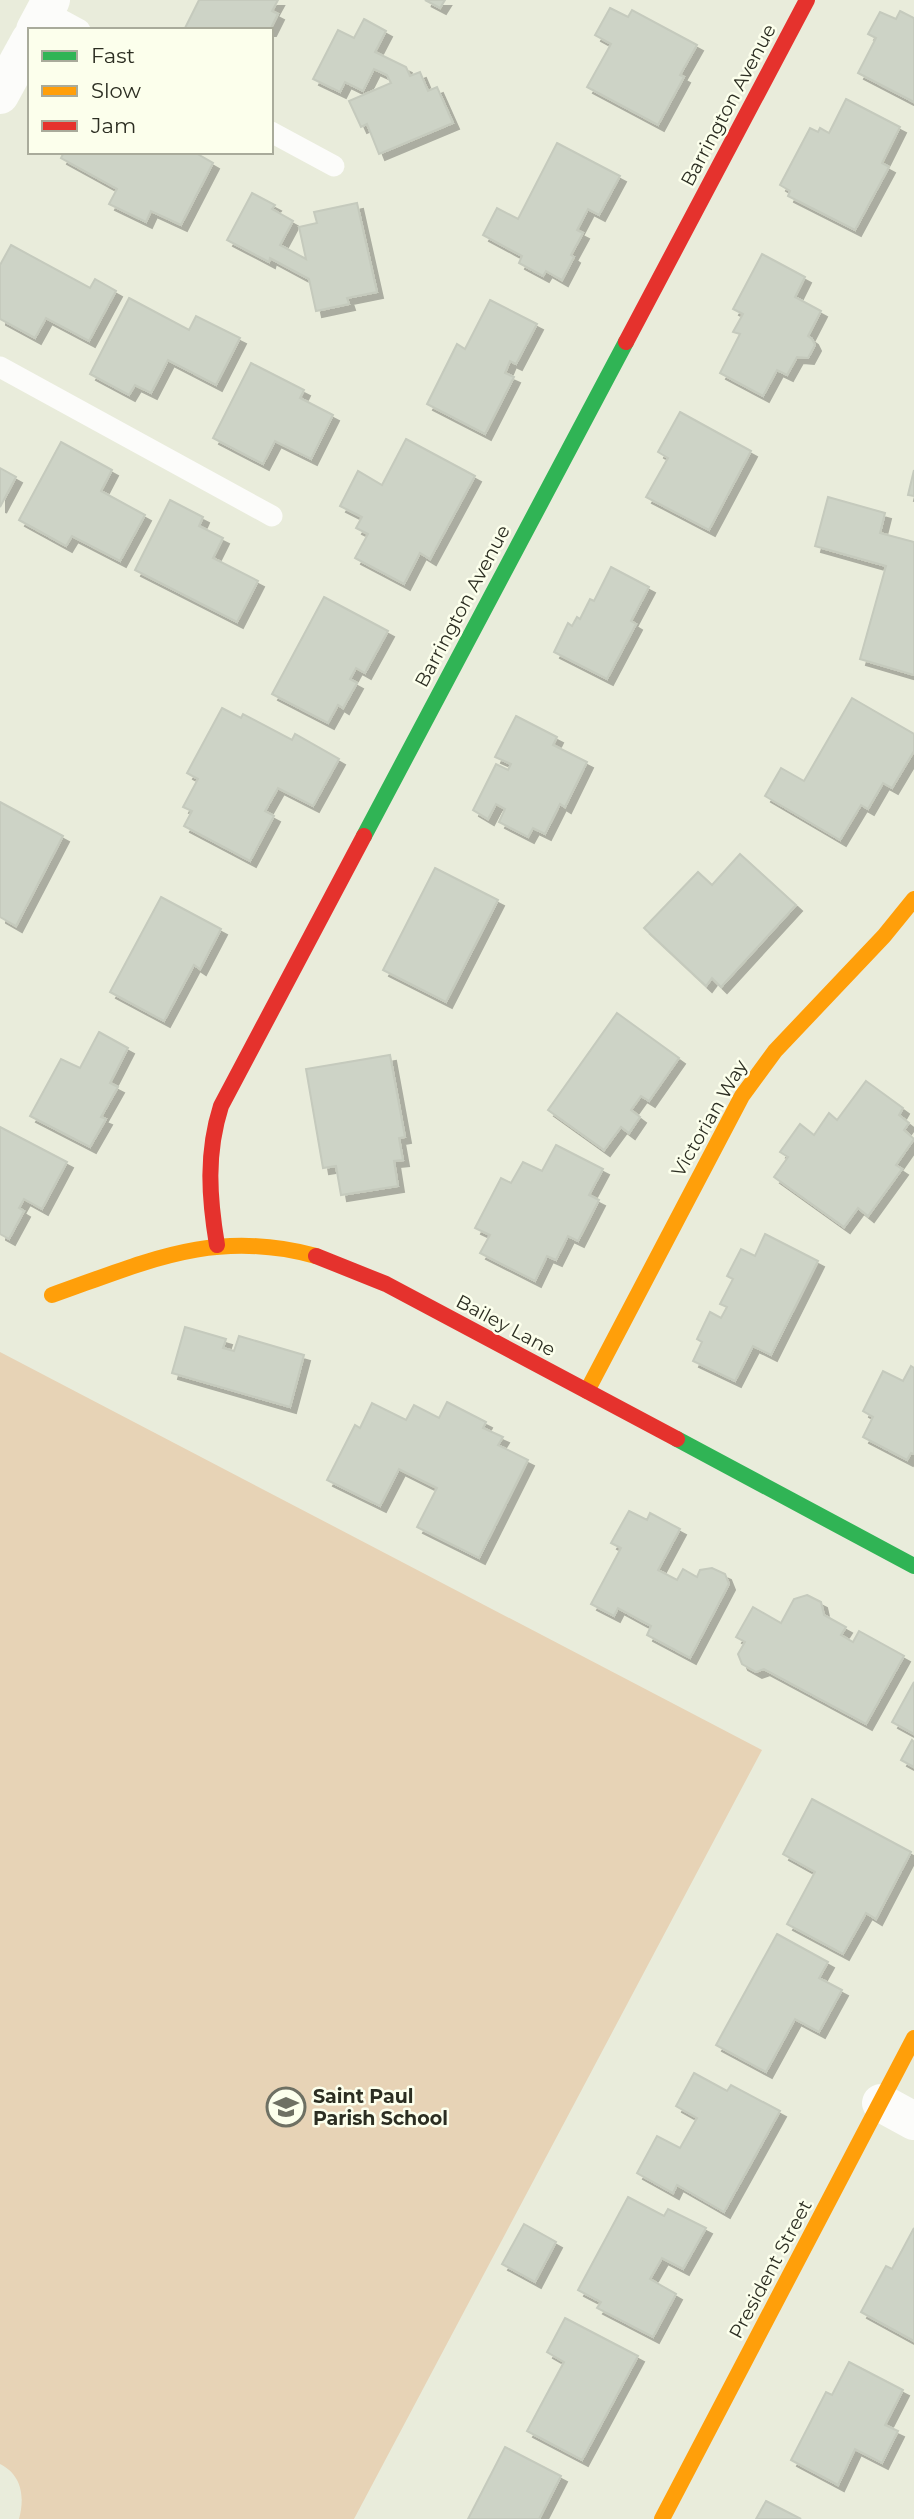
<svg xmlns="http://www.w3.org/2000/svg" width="914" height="2519" viewBox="0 0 914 2519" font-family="Montserrat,sans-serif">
<defs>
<filter id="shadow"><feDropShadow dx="6" dy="6" stdDeviation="0" flood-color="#0004"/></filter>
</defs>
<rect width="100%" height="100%" fill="#e9ecdb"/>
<path fill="#e7d3b6" d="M0,1352L762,1750L354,2519H19C25,2497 22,2475 0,2464Z"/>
<g fill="#cdd3c6" stroke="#c5cabd" stroke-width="2" filter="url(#shadow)">
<polygon points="199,0 278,0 272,11 278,14 270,30 189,30 185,28"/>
<polygon points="425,0 445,0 440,8"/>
<polygon points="610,8 628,17 632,10 697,45 680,75 684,77 658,125 587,87 611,44 595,35"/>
<polygon points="900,11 914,18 914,102 858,73 876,38 868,34 880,12 896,19"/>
<polygon points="364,19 386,31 375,52 406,67 410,76 420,72 428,91 437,87 453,123 379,154 367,124 361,127 349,101 391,83 387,75 374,69 363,91 345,82 340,92 313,79 338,30 354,38"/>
<polygon points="846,99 900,127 882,163 889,167 855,230 788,196 790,191 780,185 810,128 818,132 820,128 829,133"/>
<polygon points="557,143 620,176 599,215 588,209 577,230 583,233 571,255 574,257 562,280 546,271 543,276 519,263 522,256 483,235 497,208 518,219"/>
<polygon points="64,152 194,152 213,163 181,225 151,211 146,222 109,204 117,189 61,158"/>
<polygon points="252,193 275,205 272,209 293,221 280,245 306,259 299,227 317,223 314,212 357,203 377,292 347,298 349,304 316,311 309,279 270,258 269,262 227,240"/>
<polygon points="11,245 90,288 95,279 116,291 89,341 46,318 35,338 0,319 0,265"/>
<polygon points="762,254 805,277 795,297 821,311 808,336 812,339 815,345 808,358 797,357 787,375 777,370 763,396 720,373 740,334 733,332 743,314 733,309"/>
<polygon points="129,298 189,330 196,316 240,338 216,385 168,360 151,393 135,385 129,395 90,374"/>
<polygon points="490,300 537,324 516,364 510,361 505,373 514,377 485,434 427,404 457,344 465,349"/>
<polygon points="251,363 304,390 300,398 333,415 311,459 275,441 263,464 213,438"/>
<polygon points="680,412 751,451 709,530 646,497 668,458 658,452"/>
<polygon points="406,439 475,476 430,559 420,553 404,584 355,558 368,534 356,528 362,517 340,506 358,471 382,485"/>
<polygon points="61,442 112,470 101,491 145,515 120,561 72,536 66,546 19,520"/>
<polygon points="0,468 16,477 0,507"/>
<polygon points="914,470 914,496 908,495"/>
<polygon points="828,497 885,513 880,533 914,542 914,675 860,659 886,566 815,546"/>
<polygon points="170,500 203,517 199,526 223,538 213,558 258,581 237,622 135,570"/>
<polygon points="611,567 649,587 631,621 636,624 607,679 554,652 568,623 572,626 577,617 580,619 590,599 594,601"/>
<polygon points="324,597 388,631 365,673 356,668 350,679 357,683 343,708 338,705 328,723 272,694"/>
<polygon points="852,698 914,734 914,751 892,788 883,783 868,809 861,805 840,840 765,796 781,768 804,781"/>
<polygon points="222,708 241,718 243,714 292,740 295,734 339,759 313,806 278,788 265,811 274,816 250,861 184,826 192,811 183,807 198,779 187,773"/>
<polygon points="516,716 557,737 553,745 587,762 565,807 560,804 545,834 533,828 528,837 499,822 505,809 496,804 488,819 473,810 496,764 508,770 511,764 495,757"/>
<polygon points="0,802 63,836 16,926 0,917"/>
<polygon points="740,854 796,905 721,987 712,978 706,986 644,928 698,872 712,885"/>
<polygon points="435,868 498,900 446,1002 383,970"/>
<polygon points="161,897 221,929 200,969 194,965 164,1021 110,992"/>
<polygon points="617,1013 679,1058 649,1101 641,1096 631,1110 640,1117 629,1133 621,1127 604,1150 548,1110"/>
<polygon points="99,1032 128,1048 110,1083 118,1087 101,1117 106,1119 90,1147 30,1116 61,1059 80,1068"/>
<polygon points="390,1055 405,1137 399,1138 403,1160 394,1161 398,1186 341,1195 336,1166 323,1168 306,1069"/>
<polygon points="866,1081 903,1108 899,1115 909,1123 904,1130 914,1139 896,1165 902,1169 868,1216 858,1208 844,1227 774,1177 788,1157 780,1152 800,1124 814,1135 829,1113 837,1120"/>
<polygon points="0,1127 67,1162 42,1209 24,1199 19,1208 24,1211 9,1239 0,1234"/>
<polygon points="556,1145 603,1169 589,1195 599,1200 578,1241 568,1236 556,1260 547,1256 535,1281 480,1253 490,1235 475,1228 501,1178 511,1183 523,1162 542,1171"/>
<polygon points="765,1234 818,1261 771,1355 753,1346 735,1381 693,1361 702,1342 697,1339 710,1312 721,1318 727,1307 720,1304 733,1279 727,1276 741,1249 755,1256"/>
<polygon points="185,1327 226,1339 223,1348 234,1351 239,1336 304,1355 290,1407 172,1373"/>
<polygon points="911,1366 914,1368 914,1454 911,1453 907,1460 863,1437 873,1417 863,1411 883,1371 903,1381"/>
<polygon points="447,1402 486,1422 483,1428 503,1437 498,1445 528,1460 479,1558 417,1527 437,1488 399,1469 380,1506 327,1480 355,1425 360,1428 372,1403 406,1420 414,1405 439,1418"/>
<polygon points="629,1511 647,1520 650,1513 680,1529 658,1570 677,1580 683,1569 697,1577 700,1570 712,1568 725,1574 729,1584 690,1658 647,1635 651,1626 618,1608 614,1616 591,1604 621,1548 611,1543"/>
<polygon points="807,1595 821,1602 824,1615 846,1627 841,1635 853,1642 859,1631 904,1656 866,1724 764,1669 756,1672 742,1664 738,1654 745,1642 736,1637 753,1607 781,1623 794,1599"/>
<polygon points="914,1682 914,1734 892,1722"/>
<polygon points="912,1740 914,1742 914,1767 901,1760"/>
<polygon points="812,1799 911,1852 876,1919 866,1913 843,1954 787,1924 815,1872 783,1854"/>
<polygon points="777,1934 828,1962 819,1978 842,1990 819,2032 795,2019 766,2072 716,2045"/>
<polygon points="694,2073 727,2091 731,2085 780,2111 724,2212 677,2185 673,2193 637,2173 657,2136 680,2148 697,2118 676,2106"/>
<polygon points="628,2197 664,2216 668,2209 706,2228 683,2269 662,2258 650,2279 676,2294 653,2337 597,2308 601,2302 578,2290"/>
<polygon points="524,2224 556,2242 535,2282 502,2264"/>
<polygon points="914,2228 914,2341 861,2312 886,2266 892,2269"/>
<polygon points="565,2318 638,2356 582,2460 527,2431 564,2362 547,2352"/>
<polygon points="849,2362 903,2390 885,2425 898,2431 882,2463 855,2449 838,2485 791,2460 826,2392 832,2395"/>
<polygon points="505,2447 561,2476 539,2519 468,2519"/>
<polygon points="766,2501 801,2519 756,2519"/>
</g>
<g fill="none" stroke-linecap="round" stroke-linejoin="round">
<g stroke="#fcfcfa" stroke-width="21">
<polyline points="45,11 80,30"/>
<polyline points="271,132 334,166"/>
<polyline points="0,367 272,516"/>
</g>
<g stroke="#fcfcfa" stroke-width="38">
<polyline points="35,30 51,0"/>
<polyline points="0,95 30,40"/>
<polyline points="881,2103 914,2121"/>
</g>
<g stroke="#30b455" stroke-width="16">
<polyline points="364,836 626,342"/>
<polyline points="677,1439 914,1566"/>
</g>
<g stroke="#ff9f0a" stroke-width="16">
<path d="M52,1295C146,1262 214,1228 316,1256"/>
<polyline points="587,1391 742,1096 775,1051 884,936 914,899"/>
<polyline points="662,2519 914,2038"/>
</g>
<g stroke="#e5322d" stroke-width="16">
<polyline points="626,342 807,0"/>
<path d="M217,1245C209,1197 206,1153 221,1106L364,836"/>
<polyline points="316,1256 386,1284 677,1439"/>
</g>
</g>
<defs>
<symbol id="school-ring" viewBox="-11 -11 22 22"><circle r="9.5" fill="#fcffec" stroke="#6e7063" stroke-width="1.5"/><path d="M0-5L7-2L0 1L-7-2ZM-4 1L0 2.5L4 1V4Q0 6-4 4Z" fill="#6e7063"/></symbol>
</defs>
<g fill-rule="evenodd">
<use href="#school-ring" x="264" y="2085" width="44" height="44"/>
</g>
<g text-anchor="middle" stroke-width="5" stroke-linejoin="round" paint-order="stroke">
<g font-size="19" fill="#2c2e22" stroke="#fcffec">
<text transform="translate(728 105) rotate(-62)" y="7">Barrington Avenue</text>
<text transform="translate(462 606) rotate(-62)" y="7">Barrington Avenue</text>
<text transform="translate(709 1118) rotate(-60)" y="7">Victorian Way</text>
<text transform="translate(506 1325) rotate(28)" y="7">Bailey Lane</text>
<text transform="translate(770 2269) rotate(-62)" y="7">President Street</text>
</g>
<g font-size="19" font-weight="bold" fill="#2c2e22" stroke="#fcffec" text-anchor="start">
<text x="313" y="2103">Saint Paul<tspan x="313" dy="22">Parish School</tspan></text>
</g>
</g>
<rect x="28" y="28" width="245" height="126" fill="#fcffec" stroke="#a9ab9b" stroke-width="2"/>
<rect x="42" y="51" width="35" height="10" fill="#30b455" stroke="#a9ab9b" stroke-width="2"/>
<text x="91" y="63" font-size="21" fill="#2c2e22">Fast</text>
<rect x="42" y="86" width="35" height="10" fill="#ff9f0a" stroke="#a9ab9b" stroke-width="2"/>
<text x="91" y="98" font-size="21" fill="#2c2e22">Slow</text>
<rect x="42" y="121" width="35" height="10" fill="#e5322d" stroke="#a9ab9b" stroke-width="2"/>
<text x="91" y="133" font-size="21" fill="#2c2e22">Jam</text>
</svg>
